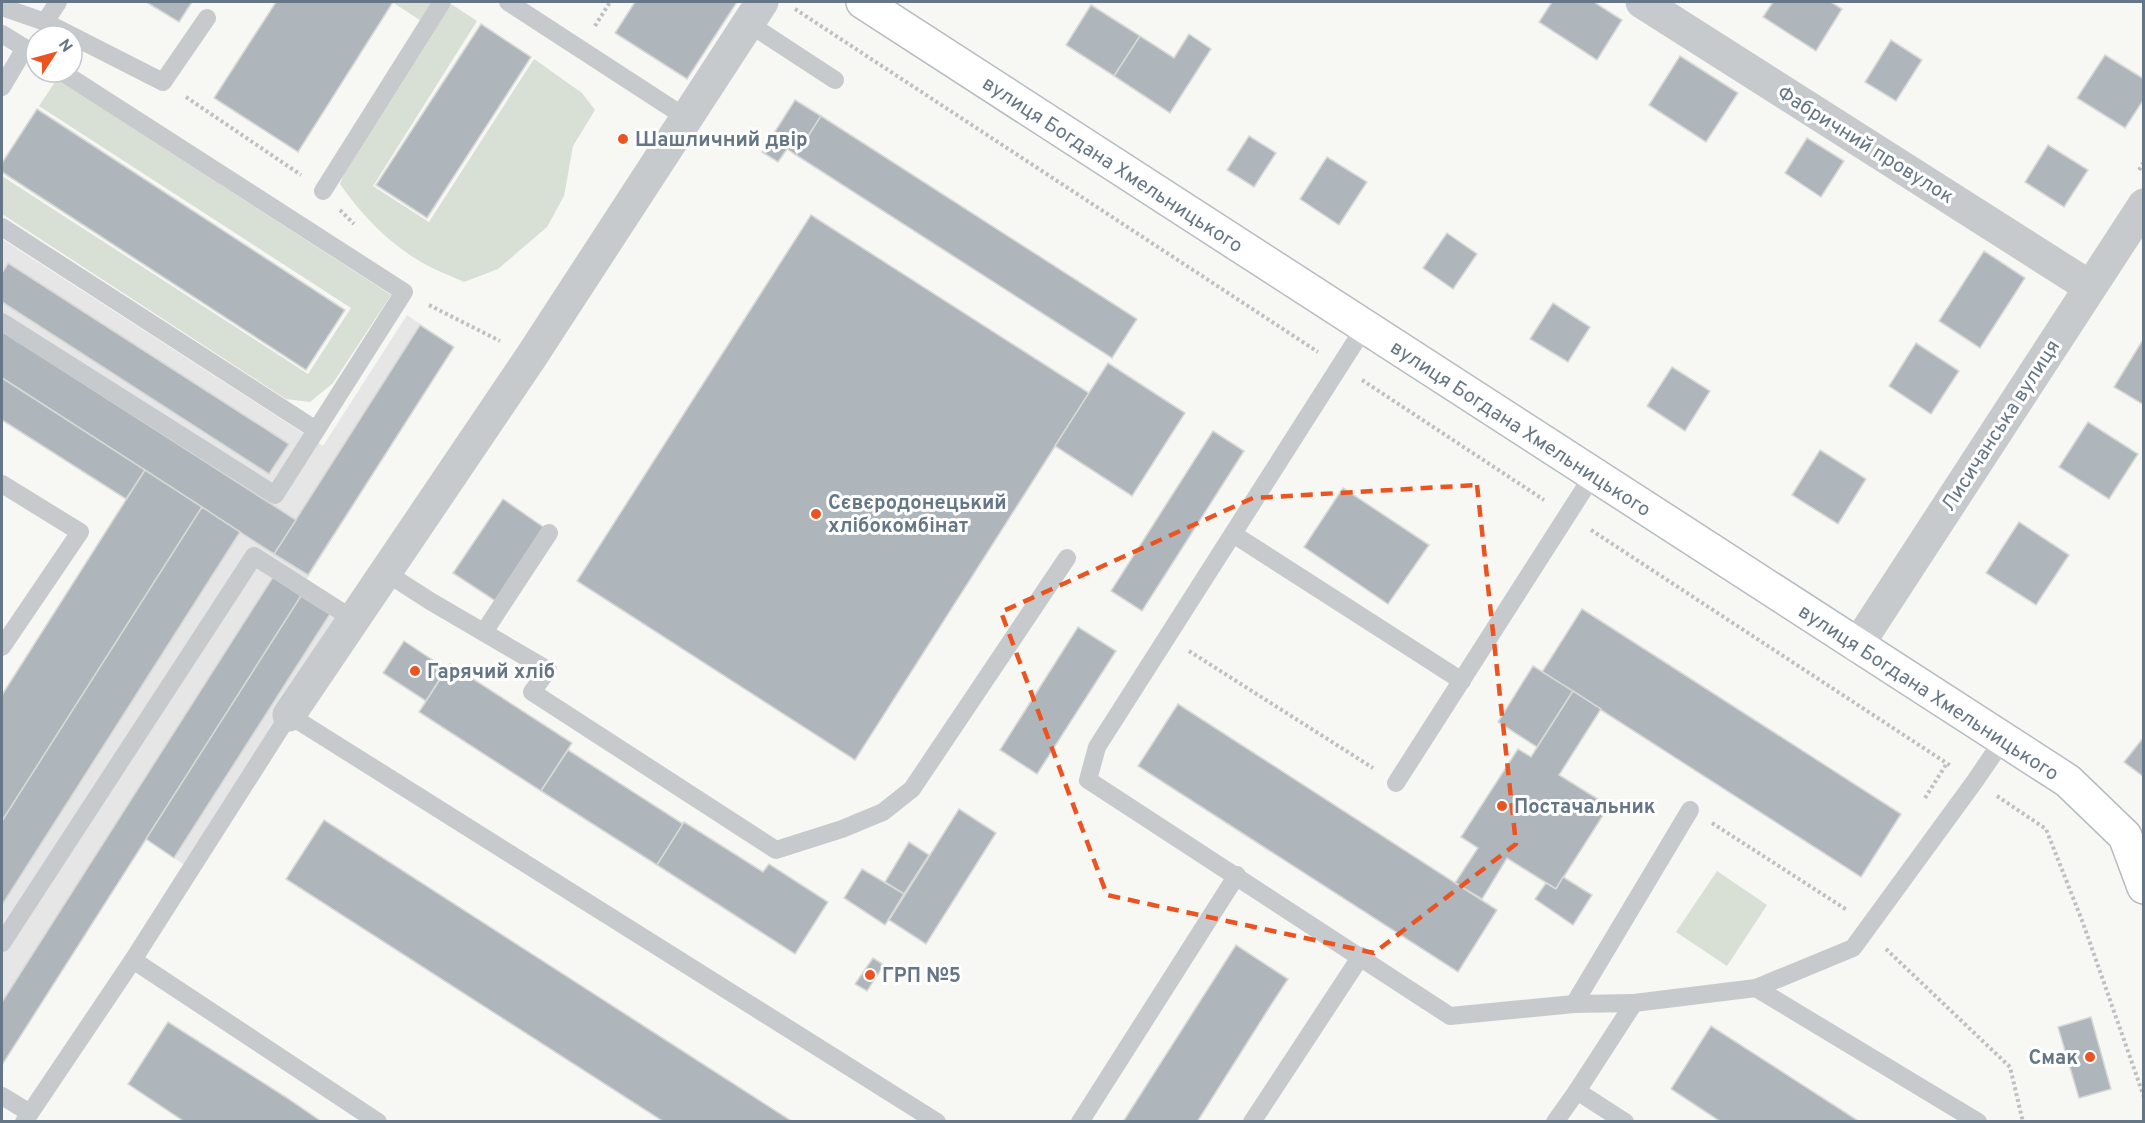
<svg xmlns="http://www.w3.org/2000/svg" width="2145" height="1123" viewBox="0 0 2145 1123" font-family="Overpass,sans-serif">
<rect width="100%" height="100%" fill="#f7f7f4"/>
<polygon fill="#e5e6e5" points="2,239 323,446 407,315 454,347 298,593 343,622 186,866 146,839 2,1065 2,821 202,507 2,379"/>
<g fill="#d8dfd4">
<polygon points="392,2 432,2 420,20"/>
<path d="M451,4L477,21L373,186L429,222L534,59L582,93L595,110L573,146L564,196L547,227L498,269L464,282C450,275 434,270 421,262C389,243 362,216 340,184L347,166Z"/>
<polygon points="57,79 391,295 333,383 310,402 286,399 2,214 2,176 308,374 351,308 39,106"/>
<polygon points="1717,871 1767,905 1727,966 1676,932"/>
</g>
<g fill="#aeb6bb" stroke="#d8d9d6" stroke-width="1.5">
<polygon points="146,2 192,2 179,22"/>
<polygon points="276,2 393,2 298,152 214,98"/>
<polygon points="635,2 737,2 687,79 615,33"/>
<polygon points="1552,2 1594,2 1622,20 1597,60 1539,22"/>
<polygon points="1773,2 1831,2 1842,9 1816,51 1763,17"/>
<polygon points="1091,5 1140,36 1114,76 1066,45"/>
<polygon points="481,24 531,57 427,218 376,185"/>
<polygon points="1189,34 1211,49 1170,113 1114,76 1140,36 1174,58"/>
<polygon points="1891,40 1922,60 1896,101 1865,82"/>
<polygon points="2105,55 2144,79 2144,99 2125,128 2077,98"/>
<polygon points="1680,56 1738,93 1706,142 1649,105"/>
<polygon points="795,100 821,116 796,155 787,149 778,162 762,152"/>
<polygon points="37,109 345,310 306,370 2,172 2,163"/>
<polygon points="821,116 1137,319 1112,358 796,155"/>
<polygon points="1249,136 1276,153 1254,187 1227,170"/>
<polygon points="1807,138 1844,161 1821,197 1785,173"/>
<polygon points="2048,145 2088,170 2064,207 2025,182"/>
<polygon points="1327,157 1367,182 1339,225 1300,199"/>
<polygon points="811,215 1089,393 855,760 577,581"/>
<polygon points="1447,233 1477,254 1453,289 1423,268"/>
<polygon points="1984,251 2025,278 1980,348 1939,321"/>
<polygon points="8,263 289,444 269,474 2,302 2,273"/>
<polygon points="1553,303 1590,327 1568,362 1530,339"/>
<polygon points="420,325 454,347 308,575 274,554"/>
<polygon points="2,331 296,520 274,554 2,378"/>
<polygon points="2144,338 2144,405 2114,387"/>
<polygon points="1916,343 1959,371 1931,414 1889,386"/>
<polygon points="1108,363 1185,413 1132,496 1055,446"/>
<polygon points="1672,367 1710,391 1685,431 1647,406"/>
<polygon points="2,378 145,470 126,499 2,420"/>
<polygon points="2088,422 2138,454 2109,499 2059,467"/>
<polygon points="1213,431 1244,451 1142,611 1111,591"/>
<polygon points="1820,450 1866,479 1838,524 1792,495"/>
<polygon points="145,470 202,507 2,821 2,695"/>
<polygon points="1343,488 1429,545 1388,604 1304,547"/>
<polygon points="503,499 546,529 497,602 453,573"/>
<polygon points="202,507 240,532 2,905 2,821"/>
<polygon points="2019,522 2069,555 2036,605 1986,573"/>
<polygon points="273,577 301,596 2,1065 2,1002"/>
<polygon points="301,596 330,614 174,858 146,839"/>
<polygon points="1582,609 1901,814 1861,877 1542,672"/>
<polygon points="1078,627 1116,651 1037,774 1000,750"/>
<polygon points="404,641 446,669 426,701 383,673"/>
<polygon points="450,664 572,743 541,791 419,712"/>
<polygon points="1533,666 1573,691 1537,747 1498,722"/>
<polygon points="1573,691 1601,709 1559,775 1609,806 1556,889 1507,858 1482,899 1455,883 1478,848 1461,837 1518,749 1531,757"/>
<polygon points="1178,704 1497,910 1458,972 1138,766"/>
<polygon points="2144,737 2144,777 2124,762"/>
<polygon points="568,750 683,824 657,865 541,791"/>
<polygon points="959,809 996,833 926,944 889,920"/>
<polygon points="324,820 664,1039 793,1122 664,1122 286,879"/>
<polygon points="684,822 763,872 769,864 828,902 795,954 657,865"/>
<polygon points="909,842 929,855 904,894 885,882"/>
<polygon points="862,869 904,894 885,925 844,898"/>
<polygon points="1563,877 1592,895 1573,925 1535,899 1546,883 1556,889"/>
<polygon points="1236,945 1288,979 1269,1008 1197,1122 1123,1122"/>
<polygon points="873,958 884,965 867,991 855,984"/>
<polygon points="2091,1017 2111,1089 2079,1098 2058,1027"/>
<polygon points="168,1022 287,1098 322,1122 185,1122 128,1084"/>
<polygon points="1711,1026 1860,1122 1721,1122 1671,1089"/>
</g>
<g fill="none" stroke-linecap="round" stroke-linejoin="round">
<defs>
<polyline id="secondary" points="863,2 2068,781 2125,836 2144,887"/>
</defs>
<use href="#secondary" stroke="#b6bcc0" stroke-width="36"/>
<g stroke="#bec0c2" stroke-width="4" stroke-dasharray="3 3" stroke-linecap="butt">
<polyline points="795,9 1318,352"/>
<polyline points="595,26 610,2"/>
<polyline points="186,97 301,175"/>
<polyline points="2139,170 2144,162"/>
<polyline points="340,210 354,224"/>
<polyline points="429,305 500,341"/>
<polyline points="1362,380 1544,500"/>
<polyline points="1591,530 1951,766"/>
<polyline points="1189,651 1373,768"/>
<polyline points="1997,796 2046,829 2083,923 2144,1097"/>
<polyline points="1925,798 1947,763"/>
<polyline points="1712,823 1847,910"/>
<polyline points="1886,949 2010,1067 2023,1122"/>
</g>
<g stroke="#c7cacd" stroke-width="18">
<polyline points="508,2 688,119"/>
<polyline points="2,7 45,22 163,82 207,18"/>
<polyline points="45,22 58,2"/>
<polyline points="748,23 835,80"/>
<polyline points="2,34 36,55"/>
<polyline points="2,87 25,48"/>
<polyline points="323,191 442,2"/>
<polyline points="2,227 316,430"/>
<polyline points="2,322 275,495 404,292 62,72"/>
<polyline points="1364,328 1097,747 1088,780 1450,1016 1574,1004 1634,1003"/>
<polyline points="2,484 80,532 2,647"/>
<polyline points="1233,534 1462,681"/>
<polyline points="385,572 430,601 548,670 532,692 776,850 842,829 883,812 912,789 1067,558"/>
<polyline points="484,632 549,533"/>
<polyline points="1396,783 1593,475"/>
<polyline points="2,943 254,556 353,619"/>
<polyline points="133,960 378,1122"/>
<polyline points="1756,988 1978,1122"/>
<polyline points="1574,1004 1690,810"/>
<polyline points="1577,1091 1625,1122"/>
<polyline points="2,1096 30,1113"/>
<polyline points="24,1122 133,960 289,715 937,1122"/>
<polyline points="1080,1122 1237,875"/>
<polyline points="1252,1122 1361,956"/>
<polyline points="1555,1122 1577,1091 1634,1003 1756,988 1853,948 1975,781 2003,740"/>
</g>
<g stroke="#c7cacd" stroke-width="33">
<polyline points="1642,2 2090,287"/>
<polyline points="1857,646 2144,205"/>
<polyline points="289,715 531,357 762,2"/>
</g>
<use href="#secondary" stroke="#fff" stroke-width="33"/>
</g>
<path fill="none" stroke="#eb5320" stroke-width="4.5" stroke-dasharray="12 8" stroke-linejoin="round" d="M1477,485L1516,844L1374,953L1107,895L1001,612L1253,498Z"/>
<g fill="#eb5320" stroke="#fff" stroke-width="2">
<circle cx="623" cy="139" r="6"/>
<circle cx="816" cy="514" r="6"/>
<circle cx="415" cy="671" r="6"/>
<circle cx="1502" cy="806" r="6"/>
<circle cx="870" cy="975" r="6"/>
<circle cx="2090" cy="1057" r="6"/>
</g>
<g text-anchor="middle" stroke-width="6" stroke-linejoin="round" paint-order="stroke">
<g font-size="20" font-weight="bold" fill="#657786" stroke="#fff" text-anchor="start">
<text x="635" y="146">Шашличний двір</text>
<text x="828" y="509">Сєвєродонецький<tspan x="828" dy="23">хлібокомбінат</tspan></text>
<text x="427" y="678">Гарячий хліб</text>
<text x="1514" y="813">Постачальник</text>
<text x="882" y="982">ГРП №5</text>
<text x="2078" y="1064" text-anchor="end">Смак</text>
</g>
<g font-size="20" fill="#657786" stroke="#fff">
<text transform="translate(1866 144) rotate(32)" y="7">Фабричний провулок</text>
<text transform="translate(1113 164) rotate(33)" y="7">вулиця Богдана Хмельницького</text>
<text transform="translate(2000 425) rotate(-57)" y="7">Лисичанська вулиця</text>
<text transform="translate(1521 428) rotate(33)" y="7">вулиця Богдана Хмельницького</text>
<text transform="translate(1929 692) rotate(33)" y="7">вулиця Богдана Хмельницького</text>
</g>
</g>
<rect width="2145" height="1123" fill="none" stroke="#657786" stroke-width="6"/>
<g transform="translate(54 54) rotate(54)"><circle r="28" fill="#ffffff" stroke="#c1c9cf" stroke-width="1.5"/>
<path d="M0-4.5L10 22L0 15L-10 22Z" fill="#eb5320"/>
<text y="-9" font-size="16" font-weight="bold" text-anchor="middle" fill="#657786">N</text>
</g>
</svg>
